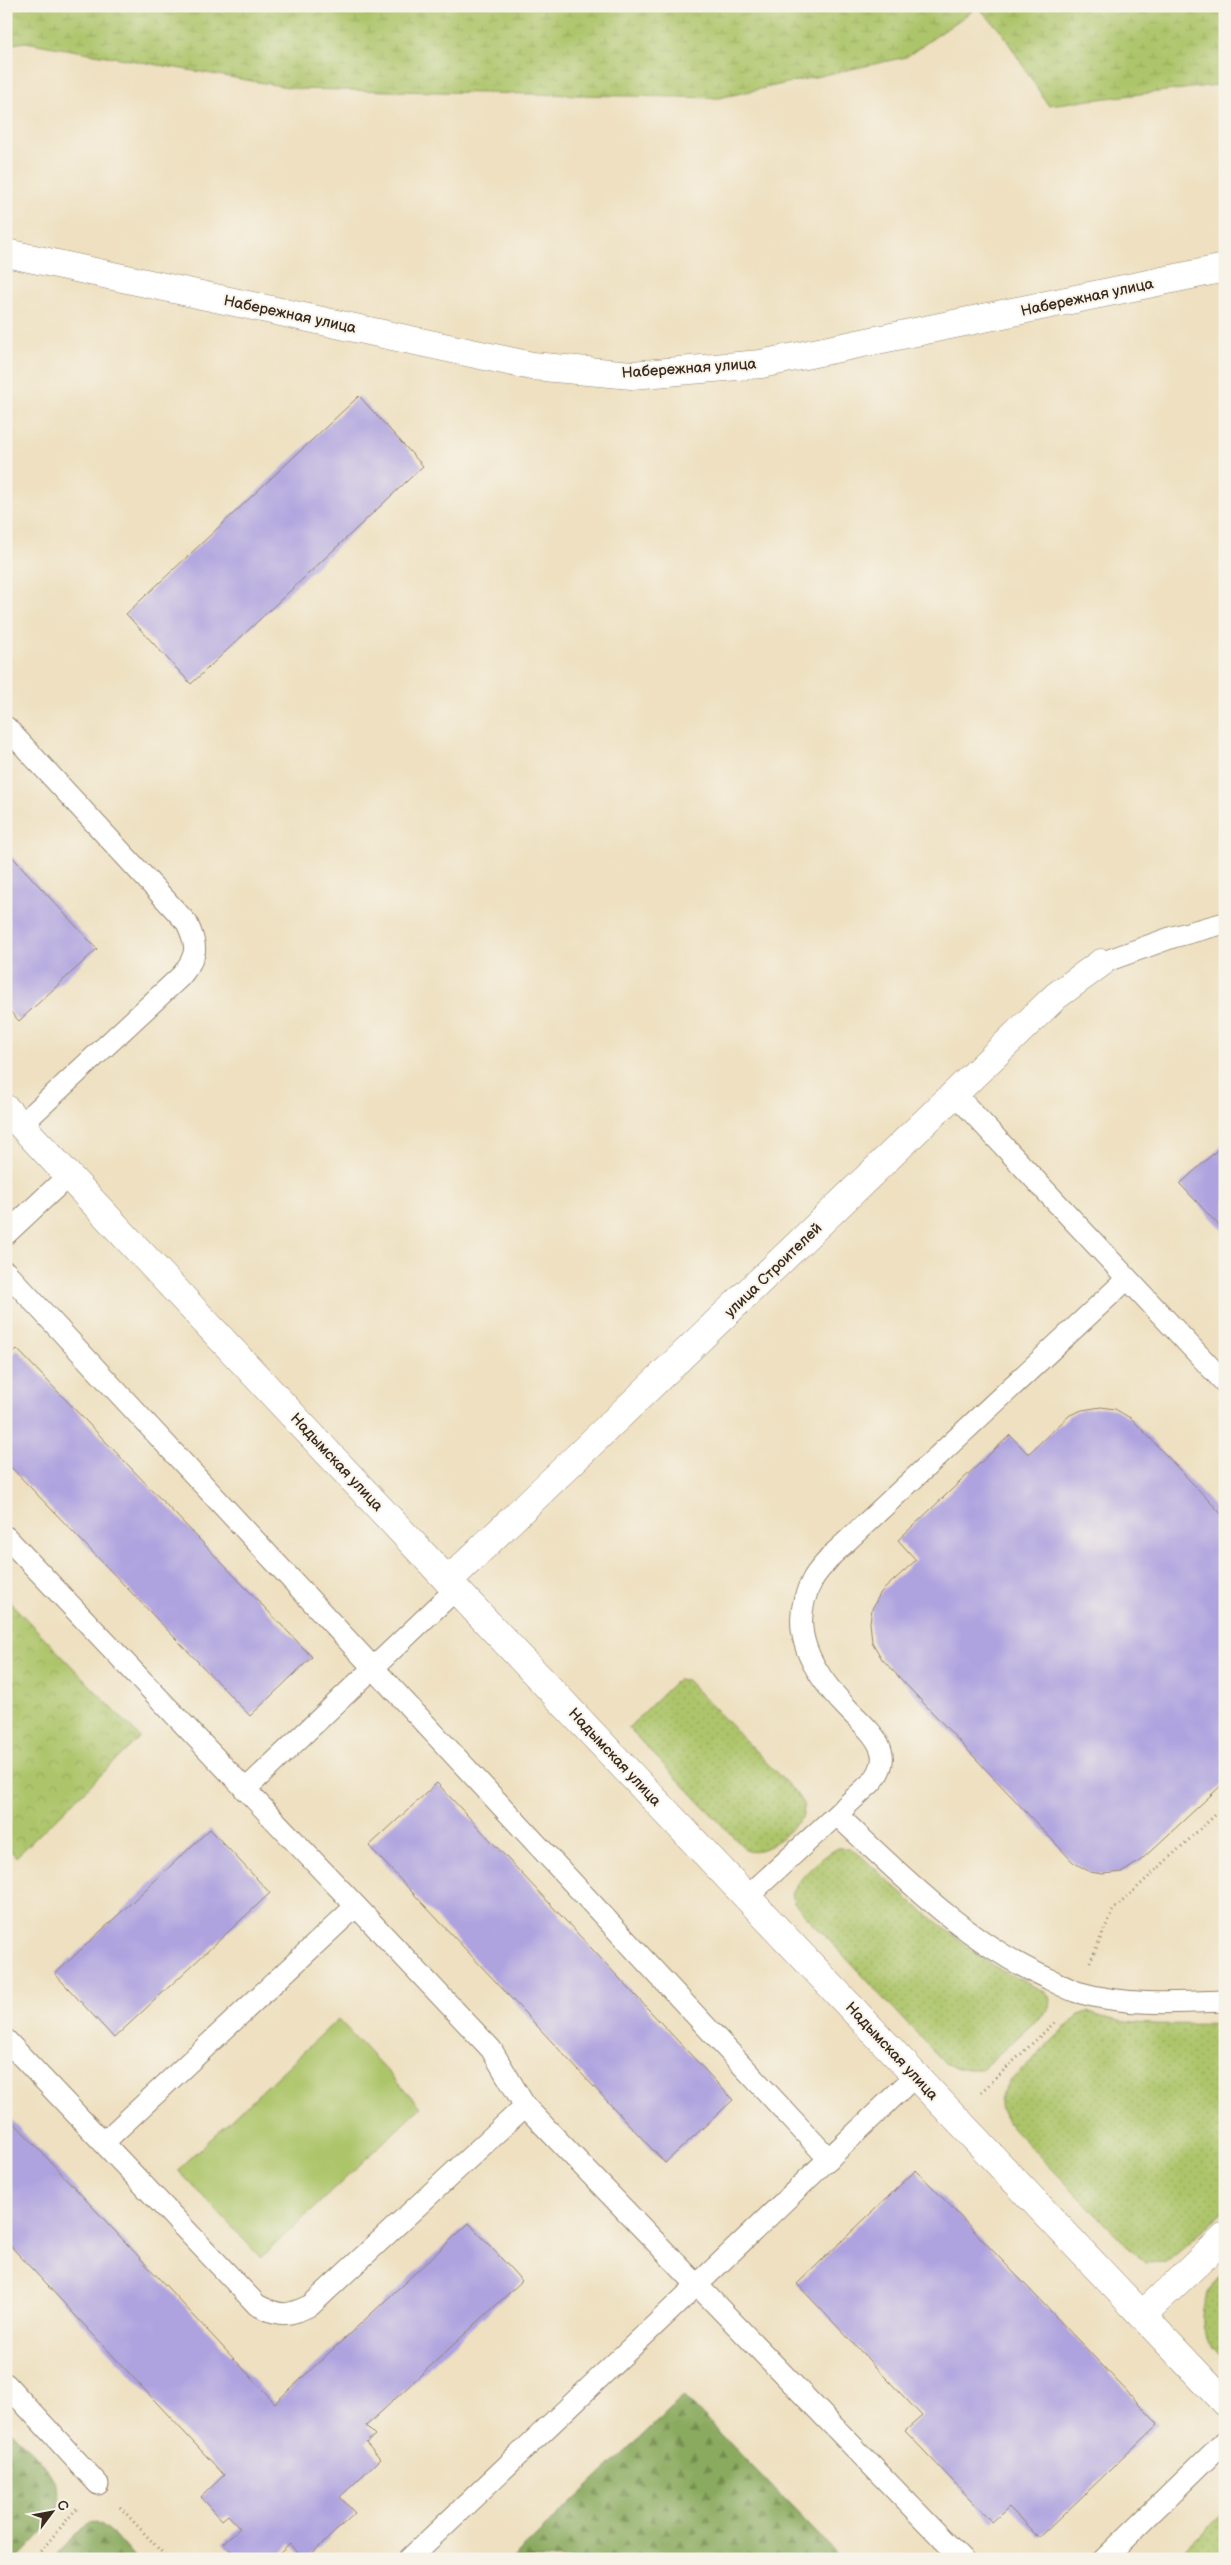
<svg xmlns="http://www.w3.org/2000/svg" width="1231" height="2565" viewBox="0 0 1231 2565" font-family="'Balsamiq Sans',sans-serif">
<defs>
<pattern id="grass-dots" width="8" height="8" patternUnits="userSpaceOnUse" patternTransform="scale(1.25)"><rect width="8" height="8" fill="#adc56a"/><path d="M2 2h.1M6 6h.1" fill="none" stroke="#96a95b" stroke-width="1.8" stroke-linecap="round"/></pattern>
<pattern id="forest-firs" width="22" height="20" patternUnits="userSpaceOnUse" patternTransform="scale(1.25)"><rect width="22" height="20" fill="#8aaa5e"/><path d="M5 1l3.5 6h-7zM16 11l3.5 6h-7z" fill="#728b4d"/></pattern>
<pattern id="wetland-marsh" width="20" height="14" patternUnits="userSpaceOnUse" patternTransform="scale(1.25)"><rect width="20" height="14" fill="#adc56a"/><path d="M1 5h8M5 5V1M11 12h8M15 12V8" fill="none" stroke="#96a95b"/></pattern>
<pattern id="park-crowns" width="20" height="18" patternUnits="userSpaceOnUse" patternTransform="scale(1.25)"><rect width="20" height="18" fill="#adc56a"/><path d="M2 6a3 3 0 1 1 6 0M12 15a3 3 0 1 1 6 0" fill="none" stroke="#96a95b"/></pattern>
</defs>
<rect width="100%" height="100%" fill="#f7f3e8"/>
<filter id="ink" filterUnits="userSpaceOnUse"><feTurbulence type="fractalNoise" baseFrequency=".02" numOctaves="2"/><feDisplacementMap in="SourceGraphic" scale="10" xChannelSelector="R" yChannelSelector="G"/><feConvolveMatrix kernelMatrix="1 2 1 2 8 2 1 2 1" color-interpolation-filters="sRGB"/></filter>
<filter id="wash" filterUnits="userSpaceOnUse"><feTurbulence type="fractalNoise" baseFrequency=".0096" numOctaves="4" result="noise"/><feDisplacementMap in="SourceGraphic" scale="20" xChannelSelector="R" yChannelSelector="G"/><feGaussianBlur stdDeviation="1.12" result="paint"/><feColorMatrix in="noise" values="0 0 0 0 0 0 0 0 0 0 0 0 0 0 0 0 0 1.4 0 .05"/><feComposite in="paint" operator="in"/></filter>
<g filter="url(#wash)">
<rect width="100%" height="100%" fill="#eee0c0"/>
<g fill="url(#grass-dots)" stroke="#747844">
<path d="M678,1679L687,1680L796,1793L803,1804L804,1816C788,1831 770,1855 746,1850L628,1728Z"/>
<path d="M838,1848H849L860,1855L910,1901L990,1964L1045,1992L1051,1999L1050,2008L982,2069H957L945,2063L794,1903L792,1893C801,1875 820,1858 838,1848Z"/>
<path d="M1087,2012C1134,2030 1176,2022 1225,2025V2211L1166,2262L1145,2263L1136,2255L1013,2129C998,2109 994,2101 1011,2080L1079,2015Z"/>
<path d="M1225,2272V2361C1218,2353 1207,2342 1204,2332C1197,2314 1209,2281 1225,2272Z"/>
<polygon points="1225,2512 1225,2559 1174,2559"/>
</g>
<g fill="url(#forest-firs)" stroke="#626a3e">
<polygon points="684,2396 842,2559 512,2559"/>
<path d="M6,2426C24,2445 67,2479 59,2507C54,2523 29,2546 17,2559H6Z"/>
<path d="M89,2521C106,2520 124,2547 135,2559H53Z"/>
</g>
<polygon fill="url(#wetland-marsh)" stroke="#747844" points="6,6 1225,6 1225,84 1048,105 1001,31 978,7 906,57 719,98 299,89 25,42 6,45"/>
<polygon fill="url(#park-crowns)" stroke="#747844" points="6,1598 140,1737 16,1857 6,1846"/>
<polygon fill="#adc56a" stroke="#747844" points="338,2019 421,2107 261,2258 178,2170"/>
<g id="blocks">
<g fill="#aea3df">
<polygon points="359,396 423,466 191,684 126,614"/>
<polygon points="6,850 97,949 19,1021 6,1007"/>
<polygon points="1225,1143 1225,1232 1180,1184"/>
<polygon points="17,1349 312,1657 250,1716 6,1462 6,1360"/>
<polygon points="1101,1407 1115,1409 1132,1419 1225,1518 1225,1782 1140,1861 1123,1872 1103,1874 1090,1872 1073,1862 882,1659 872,1642 870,1622 872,1609 881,1592 916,1560 898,1540 1010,1435 1028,1454 1070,1415 1082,1410"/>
<polygon points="437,1783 733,2100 665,2163 369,1846"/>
<polygon points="210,1829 270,1893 114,2038 55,1974"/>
<polygon points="6,2114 275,2403 469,2223 522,2281 366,2426 375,2435 366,2443 380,2459 340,2497 355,2513 306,2559 303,2559 290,2544 278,2555 282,2559 238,2559 223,2543 240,2528 228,2515 222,2520 201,2497 224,2475 6,2241"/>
<polygon points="916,2170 1158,2424 1039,2538 1009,2507 992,2522 905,2431 922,2416 797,2284"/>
</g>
</g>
</g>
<g filter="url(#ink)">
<use href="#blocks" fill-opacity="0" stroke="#94856f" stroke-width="1"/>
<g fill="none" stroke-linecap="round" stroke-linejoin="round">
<defs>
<g id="lane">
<path d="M6,727L187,923C198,947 198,955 181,976L21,1125"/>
<polyline points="1101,963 1173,937 1225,923"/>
<polyline points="956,1095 1225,1383"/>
<polyline points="6,1234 69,1175"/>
<polyline points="6,1272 829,2159"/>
<polyline points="6,1537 356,1906"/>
<polyline points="245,1790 456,1589"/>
<path d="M837,1815C902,1876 967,1943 1049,1979C1059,1984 1068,1989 1077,1992C1125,2006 1176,2003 1225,2001"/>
<path d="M747,1897L873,1781C880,1772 885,1762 881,1750C876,1734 858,1720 847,1708C813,1673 785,1629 813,1579C817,1571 826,1563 832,1555L1127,1279"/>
<path d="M6,2040L257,2305C280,2317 289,2316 311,2305L525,2106L491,2049L356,1906L104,2142"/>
<polyline points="915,2076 697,2285 962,2559"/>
<polyline points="6,2384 98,2484"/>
<polyline points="409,2559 697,2285 525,2106"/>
<polyline points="1104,2559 1225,2441"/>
</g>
<g id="street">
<polyline points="6,253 532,366 632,375 761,364 1225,268"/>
<polyline points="6,1109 448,1581 1225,2403"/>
<polyline points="448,1581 1056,996 1101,963"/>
<polyline points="1142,2315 1225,2237"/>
</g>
</defs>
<use href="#lane" stroke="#94856f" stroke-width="23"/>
<use href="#street" stroke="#94856f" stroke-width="29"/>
<g stroke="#94856f" stroke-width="3" stroke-dasharray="1 4" stroke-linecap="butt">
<polyline points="1090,1962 1113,1910 1225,1806"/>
<polyline points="981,2092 1056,2021"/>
<polyline points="120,2507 168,2559"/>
<polyline points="34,2559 77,2508"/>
</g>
<use href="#lane" stroke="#fff" stroke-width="21"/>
<use href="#street" stroke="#fff" stroke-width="28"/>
</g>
</g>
<g text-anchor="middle" stroke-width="4" stroke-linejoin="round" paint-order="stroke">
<g font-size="15" fill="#3b2a1e" stroke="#f7f3e8">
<text transform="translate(1087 297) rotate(-12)" y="5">Набережная улица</text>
<text transform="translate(290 314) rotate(12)" y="5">Набережная улица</text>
<text transform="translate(689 368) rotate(-4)" y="5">Набережная улица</text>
<text transform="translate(773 1270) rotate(-44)" y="5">улица Строителей</text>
<text transform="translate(337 1462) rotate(47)" y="5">Надымская улица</text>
<text transform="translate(615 1757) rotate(47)" y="5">Надымская улица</text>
<text transform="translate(892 2051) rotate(47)" y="5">Надымская улица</text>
</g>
</g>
<rect width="1231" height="2565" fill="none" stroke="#f7f3e8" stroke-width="25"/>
<g transform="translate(52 2512) rotate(58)" stroke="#f7f3e8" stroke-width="4" paint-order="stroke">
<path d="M0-4L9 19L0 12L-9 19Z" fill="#3b2a1e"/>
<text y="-8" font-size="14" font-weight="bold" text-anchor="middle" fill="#3b2a1e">С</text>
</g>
</svg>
